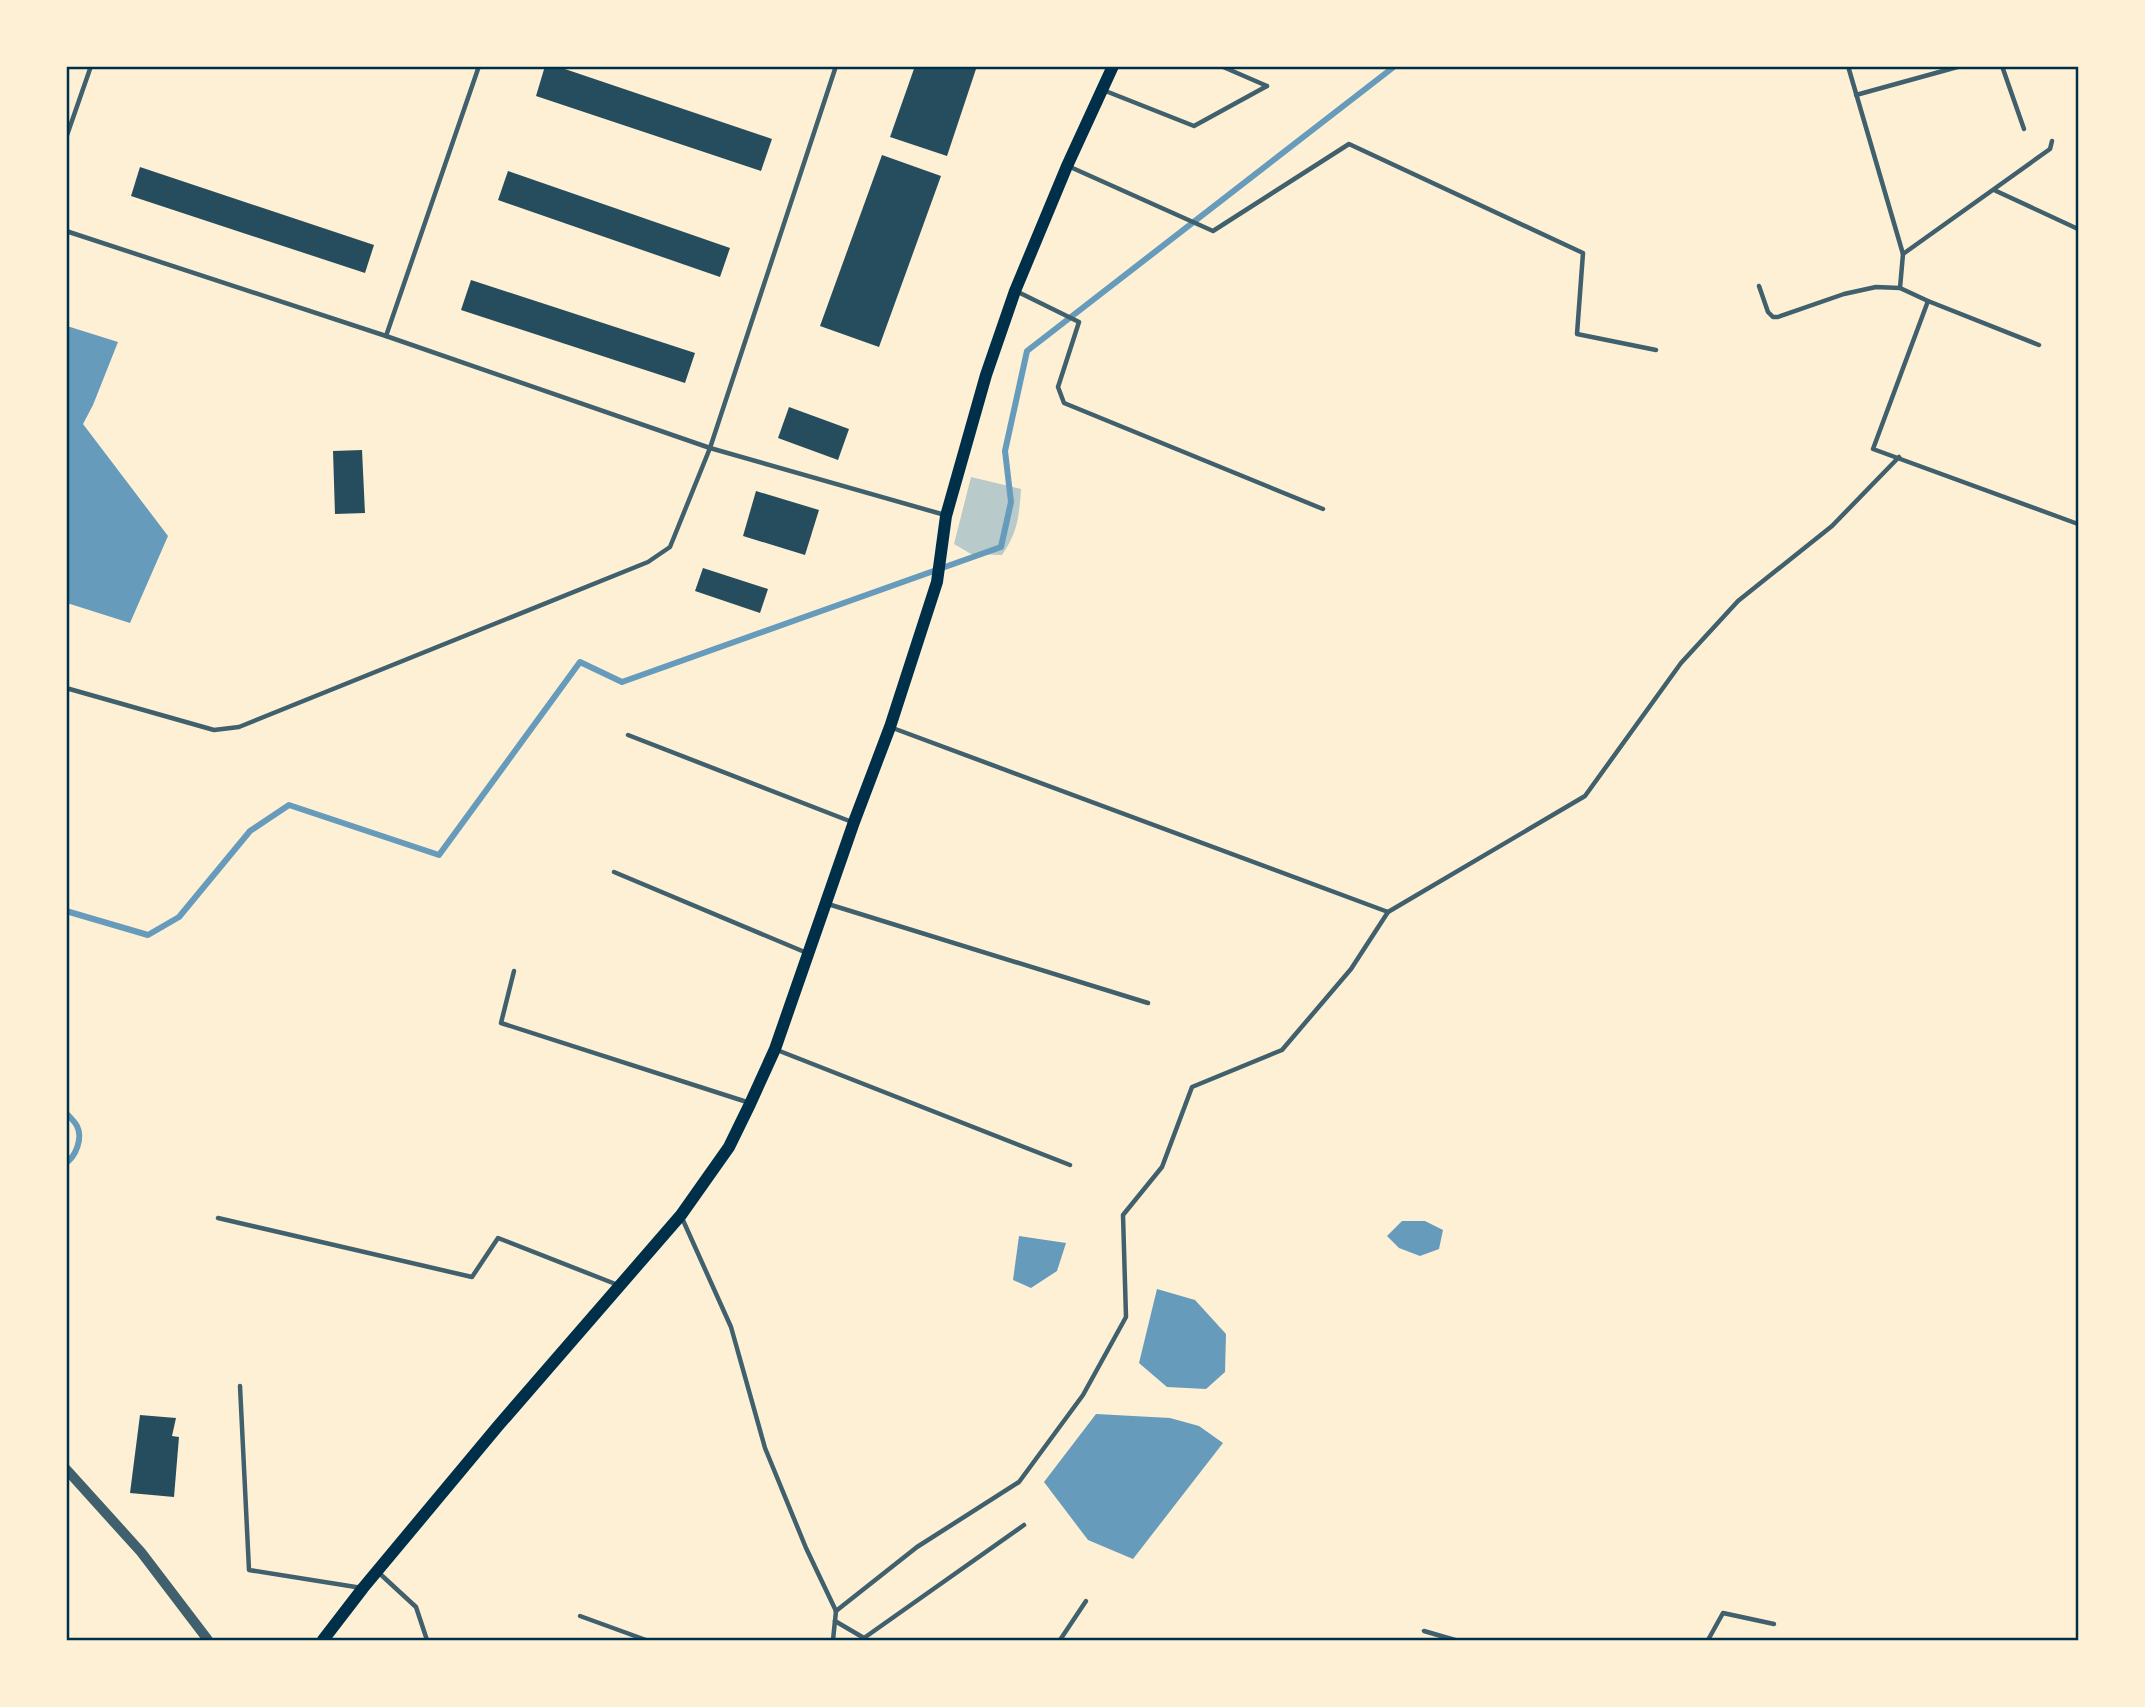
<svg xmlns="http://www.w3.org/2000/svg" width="2145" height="1707" viewBox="0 0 2145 1707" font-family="'Roboto Condensed',sans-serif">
<rect width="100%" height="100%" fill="#fdf0d5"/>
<path fill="#b9caca" d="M971,477L1021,489C1019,517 1018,531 1002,555L971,554L954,544Z"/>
<g fill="#669bbc">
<polygon points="67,326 118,342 93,405 83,424 168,536 130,623 67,603"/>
<polygon points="1402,1221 1425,1221 1443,1230 1439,1249 1420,1256 1399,1248 1387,1236"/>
<polygon points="1019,1236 1066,1243 1057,1271 1031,1288 1013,1280"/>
<polygon points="1157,1289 1195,1300 1226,1334 1225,1372 1206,1389 1167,1387 1139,1363"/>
<polygon points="1096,1414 1170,1418 1199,1426 1223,1443 1133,1559 1088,1540 1044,1482"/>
</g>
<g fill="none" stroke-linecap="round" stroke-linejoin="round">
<g stroke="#669bbc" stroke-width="6">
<polyline points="66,911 148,935 179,917 250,831 289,805 439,855 580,662 622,682 1001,547 1011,502 1005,451 1027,351 1395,66"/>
<path d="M66,1113C70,1117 75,1122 77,1126C83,1138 76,1156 66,1163"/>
</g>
</g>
<g fill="#264d5e">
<polygon points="545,66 556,66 772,139 761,171 536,96"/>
<polygon points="915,66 977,66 947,156 890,137"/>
<polygon points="882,155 941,176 879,347 820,326"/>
<polygon points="140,167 374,245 365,273 131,196"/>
<polygon points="508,171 730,248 720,277 498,200"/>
<polygon points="471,280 695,353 685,383 461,310"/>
<polygon points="789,407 849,429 838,460 778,438"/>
<polygon points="362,450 365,513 335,514 333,451"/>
<polygon points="756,491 819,510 805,555 743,536"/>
<polygon points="703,568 768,589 760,613 695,591"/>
<polygon points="140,1415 176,1418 172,1436 179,1437 174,1497 130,1493"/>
</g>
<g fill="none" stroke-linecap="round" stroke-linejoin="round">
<g stroke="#3f606c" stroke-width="4.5">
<polyline points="1221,66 1267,86"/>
<polyline points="1848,66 1903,254 1900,288"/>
<polyline points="2002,66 2024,129"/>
<polyline points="1103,90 1194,126 1267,86"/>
<polyline points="1856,95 1961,66"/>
<polyline points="66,138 91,66"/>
<polyline points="1068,166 1213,231 1349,144 1583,253 1577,334 1656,350"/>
<polyline points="1994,190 2078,229"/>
<polyline points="66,231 386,336 710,448 945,515"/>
<polyline points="1903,254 2050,149 2052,141"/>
<polyline points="1759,286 1768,312 1773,317 1778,317 1844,294 1876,287 1900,288 1928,301 2039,345"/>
<polyline points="1016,291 1079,322 1058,387 1064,403 1323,509"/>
<polyline points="1928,301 1873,449 2078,524"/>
<polyline points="386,336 479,66"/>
<polyline points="66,688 214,730 239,727 648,562 670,547 710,448 836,66"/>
<polyline points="890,727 1388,912 1585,796 1681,663 1738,601 1832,526 1899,457"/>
<polyline points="628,735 852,822"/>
<polyline points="614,872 807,953"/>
<polyline points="828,904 1148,1003"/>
<polyline points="514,971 501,1023 750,1103"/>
<polyline points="777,1050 1070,1165"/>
<polyline points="218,1218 472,1277 498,1238 618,1285"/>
<polyline points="682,1218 731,1327 765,1448 806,1548 836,1611"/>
<polyline points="240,1386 249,1570 362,1588"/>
<polyline points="378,1572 416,1607 427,1640"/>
<polyline points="836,1611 917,1547 1019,1482 1083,1395 1126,1317 1123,1215 1162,1167 1192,1087 1282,1050 1351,969 1388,912"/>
<polyline points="580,1616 646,1640"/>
<polyline points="835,1621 864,1638 1024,1525"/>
<polyline points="1424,1631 1455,1640"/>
<polyline points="833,1640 836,1611"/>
<polyline points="1060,1640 1086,1601"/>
<polyline points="1708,1640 1723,1613 1774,1624"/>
</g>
<polyline stroke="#3f606c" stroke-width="10" points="66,1469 141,1552 208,1640"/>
<polyline stroke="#003049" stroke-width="12" points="323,1640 363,1588 498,1426 681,1215 729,1147 750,1104 775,1049 854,822 890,727 937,582 946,516 986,375 1015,291 1067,166 1113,66"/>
</g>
<rect width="2145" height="1707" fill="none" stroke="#fdf0d5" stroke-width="136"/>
<rect x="68" y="68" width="2009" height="1571" fill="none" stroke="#003049" stroke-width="2.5"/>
</svg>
